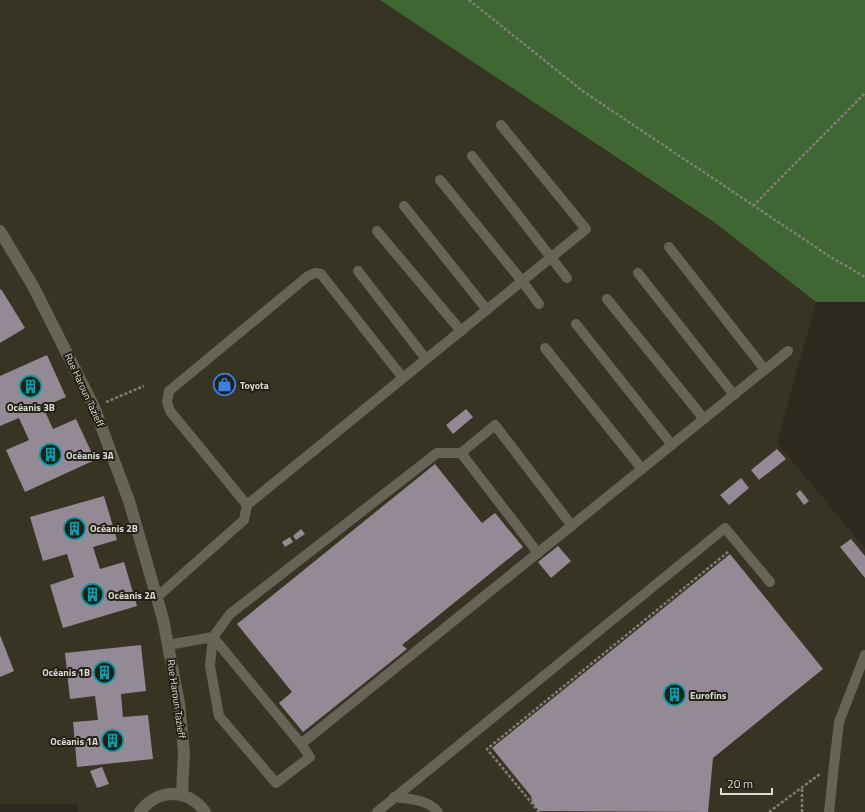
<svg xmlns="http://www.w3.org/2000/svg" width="865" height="812" viewBox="0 0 865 812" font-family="'Titillium Web',sans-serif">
<rect width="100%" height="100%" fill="#2c2a1f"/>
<polygon fill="#373423" points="0,0 380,0 714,222 816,302 777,443 865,548 865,812 78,812 77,804 0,804"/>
<polygon fill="#3f6633" points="380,0 865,0 865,302 816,302 714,222"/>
<g fill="#938a95">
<polygon points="1,289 25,328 0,343 0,290"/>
<polygon points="47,355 66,397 43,407 53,429 76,419 95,460 25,492 6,450 29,440 19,418 0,426 0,376"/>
<polygon points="466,409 473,417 453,434 446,425"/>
<polygon points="777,449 786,459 759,480 751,470"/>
<polygon points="435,464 482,523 495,513 523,547 402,645 407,649 303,732 279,703 292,692 237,624"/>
<polygon points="741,478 749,488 729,505 720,495"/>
<polygon points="800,490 809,501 804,505 796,494"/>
<polygon points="104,496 117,540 93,547 100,569 124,562 137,606 63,628 50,585 74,577 67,554 43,561 30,517"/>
<polygon points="301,529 305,534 296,540 293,536"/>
<polygon points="290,537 293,542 285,547 282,542"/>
<polygon points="851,539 865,556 865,578 840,547"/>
<polygon points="558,546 571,561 551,578 538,562"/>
<polygon points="730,554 823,669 713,758 708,812 539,811 532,802 531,796 492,748"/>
<polygon points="0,635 14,671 0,677"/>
<polygon points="141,645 146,691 121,694 123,717 148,715 153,759 77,767 73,722 98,720 95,696 70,699 65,653"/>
<polygon points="102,767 109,784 97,788 90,771"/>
</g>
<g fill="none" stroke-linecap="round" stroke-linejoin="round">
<g stroke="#817f76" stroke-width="2.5" stroke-dasharray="3 2" stroke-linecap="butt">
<polyline points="469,0 584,92 829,256 865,277"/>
<polyline points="753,206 865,93"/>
<polyline points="106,402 144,386"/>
<polyline points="539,812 487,749 728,552"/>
<polyline points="769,812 820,774"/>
<polyline points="802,812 802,787"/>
</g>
<g stroke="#666357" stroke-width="10">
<polyline points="472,156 567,278"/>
<polyline points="440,180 522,281 539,304"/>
<polyline points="404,206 487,310"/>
<polyline points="377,231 461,331"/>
<polyline points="669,247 765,370"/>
<polyline points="358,271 426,359"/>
<polyline points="638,273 734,395"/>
<polyline points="607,299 704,419"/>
<polyline points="576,324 672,445"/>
<polyline points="545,348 642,469"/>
<polyline points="403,378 586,229 501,125"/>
<polyline points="538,553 461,453 495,425 572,526"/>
<polyline points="157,597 244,520 247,505 170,411 167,402 169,391 308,276 315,273 321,274 403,378 247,505"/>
<polyline points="168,645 213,637 301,744 310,757 276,783 219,716 210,666 213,637 230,614 437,453 461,453"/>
<polyline points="301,744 788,351"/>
<path d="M394,797C410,799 427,799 438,812"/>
<polyline points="377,812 725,528 770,582"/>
<polyline points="829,812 834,765 839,722 865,655"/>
</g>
<g stroke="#666357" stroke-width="12">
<polyline points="0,231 33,286 94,407 129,501 163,619 179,703 184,752 182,795"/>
<path d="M140,812C157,788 188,788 205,812"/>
</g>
</g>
<defs>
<symbol id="shop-ring" viewBox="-11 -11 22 22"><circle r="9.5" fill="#232016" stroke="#3f7fe0" stroke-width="1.5"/><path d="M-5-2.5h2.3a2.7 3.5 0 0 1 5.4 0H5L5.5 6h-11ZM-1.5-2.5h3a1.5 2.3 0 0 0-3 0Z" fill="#3f7fe0"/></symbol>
<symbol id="building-ring" viewBox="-11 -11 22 22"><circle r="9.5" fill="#232016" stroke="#0f9aa8" stroke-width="1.5"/><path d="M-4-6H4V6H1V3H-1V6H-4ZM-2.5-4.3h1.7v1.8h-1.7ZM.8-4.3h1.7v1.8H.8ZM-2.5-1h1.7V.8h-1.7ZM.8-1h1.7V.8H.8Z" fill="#0f9aa8"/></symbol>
</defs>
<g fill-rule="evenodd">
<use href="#shop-ring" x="212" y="372" width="25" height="25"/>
<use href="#building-ring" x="18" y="374" width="25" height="25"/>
<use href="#building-ring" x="38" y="442" width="25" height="25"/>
<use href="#building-ring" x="62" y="516" width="25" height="25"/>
<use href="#building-ring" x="80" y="582" width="25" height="25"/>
<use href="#building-ring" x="92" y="660" width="25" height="25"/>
<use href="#building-ring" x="662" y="682" width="25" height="25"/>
<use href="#building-ring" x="100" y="728" width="25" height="25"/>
</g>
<g text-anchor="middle" stroke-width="4" stroke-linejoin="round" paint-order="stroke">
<g font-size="10" font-weight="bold" fill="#dbdad3" stroke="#232016" text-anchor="start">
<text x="240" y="389">Toyota</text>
<text x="31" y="411" text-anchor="middle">Océanis 3B</text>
<text x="66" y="459">Océanis 3A</text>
<text x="90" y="532">Océanis 2B</text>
<text x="108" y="599">Océanis 2A</text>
<text x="90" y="676" text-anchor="end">Océanis 1B</text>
<text x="690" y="699">Eurofins</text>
<text x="98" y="745" text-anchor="end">Océanis 1A</text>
</g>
<g font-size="10" fill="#dbdad3" stroke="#232016">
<text transform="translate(85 390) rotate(65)" y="4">Rue Haroun Tazieff</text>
<text transform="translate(177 699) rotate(82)" y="4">Rue Haroun Tazieff</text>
</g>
</g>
<path d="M721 788v6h51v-6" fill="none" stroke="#dbdad3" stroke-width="2"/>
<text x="727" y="788" font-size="12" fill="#dbdad3" stroke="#232016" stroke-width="3" paint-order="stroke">20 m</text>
</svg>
